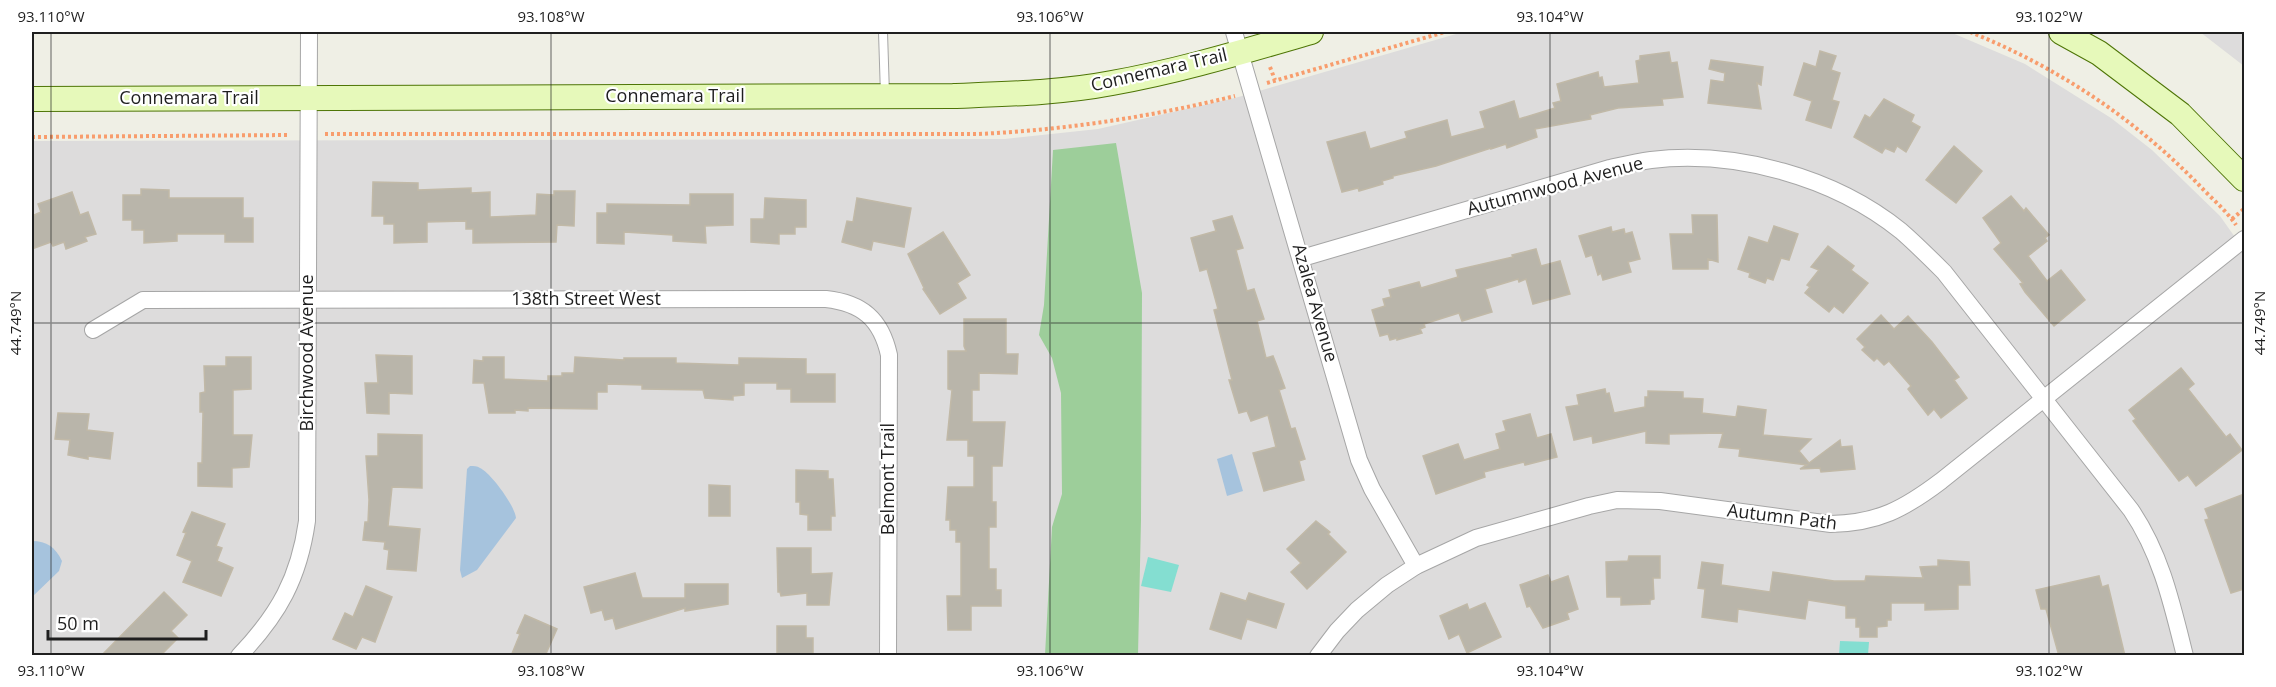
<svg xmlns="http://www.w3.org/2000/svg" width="2276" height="687" viewBox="0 0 2276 687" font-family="'Open Sans',sans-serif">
<rect width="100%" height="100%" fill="#efefe5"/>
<g fill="#dddcdc">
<polygon points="1463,32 1950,32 2025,64 2111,118 2152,150 2220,216 2244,250 2244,655 32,655 32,141 1005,139 1098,129 1235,98"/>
<polygon points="2200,32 2244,32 2244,66"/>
</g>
<polygon fill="#9dce9a" points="1116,143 1142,293 1141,520 1138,655 1045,655 1052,527 1062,494 1061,393 1052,358 1039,335 1044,305 1053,150"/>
<g fill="#84ded1">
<polygon points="1148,557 1179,565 1171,592 1141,586"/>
<polygon points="1840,641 1869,642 1868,655 1839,655"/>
</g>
<g fill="#a6c3dd">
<polygon points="1232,454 1243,491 1227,496 1217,459"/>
<path d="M470,466C474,466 477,466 480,468C491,473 515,506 516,518L477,570L462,578L460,570L467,469Z"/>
<path d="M32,541C47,541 55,547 62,561L59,571L32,597Z"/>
</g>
<g fill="#b9b5aa" stroke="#c1b9a7" stroke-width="1.5">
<polygon points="1820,51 1836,56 1831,70 1840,73 1832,100 1839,102 1831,128 1806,120 1812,101 1794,95 1804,63 1816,67"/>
<polygon points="1669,52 1671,63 1677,62 1683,97 1662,99 1663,105 1618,108 1590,115 1591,119 1535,129 1537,137 1507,148 1506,144 1491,149 1491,148 1436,166 1393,176 1393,178 1382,181 1383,184 1359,191 1358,188 1342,192 1327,142 1365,132 1370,149 1407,138 1405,132 1447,120 1451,137 1485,128 1480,112 1514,101 1519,119 1555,108 1553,103 1561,101 1557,84 1598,72 1599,78 1602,77 1604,87 1639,83 1636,61 1640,60 1640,56"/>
<polygon points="1711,60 1763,67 1761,85 1757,83 1761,109 1708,103 1711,80 1724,82 1725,73 1709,69"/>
<polygon points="1884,99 1914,115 1911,122 1920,127 1906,152 1897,146 1894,152 1885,148 1882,153 1854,137 1865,115 1870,118"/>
<polygon points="1954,146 1982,171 1956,203 1926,180"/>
<polygon points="373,182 418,183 418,190 471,188 471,193 490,192 490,217 536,215 537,194 554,195 554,191 575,191 574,226 557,225 556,242 473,243 473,229 466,229 466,221 427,222 427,242 394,243 394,224 384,224 384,216 372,216"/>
<polygon points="141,189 169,190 169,198 243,198 243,218 253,218 253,242 225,242 225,234 177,234 177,241 144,243 144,230 132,230 132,220 123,220 123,195 141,195"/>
<polygon points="72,192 80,215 88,212 96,234 85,237 87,241 66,249 64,242 53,246 51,242 32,249 32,216 41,212 38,204"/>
<polygon points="690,194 733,194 733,225 705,226 706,243 673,241 673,235 624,232 624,244 597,243 597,213 607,213 607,204 690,205"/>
<polygon points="2011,196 2024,211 2026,208 2049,235 2045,238 2047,241 2028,256 2047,281 2061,270 2085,300 2054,326 2025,292 2020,284 2023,283 1994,249 2001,243 1983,218"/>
<polygon points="765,198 806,200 806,227 795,227 795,234 779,234 779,244 751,242 751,219 764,219"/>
<polygon points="857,198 911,208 904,247 873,241 871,250 842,242 847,221 853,222"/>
<polygon points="1692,215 1717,215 1718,262 1708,259 1708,269 1673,269 1670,234 1693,234"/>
<polygon points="1232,216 1243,248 1236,250 1247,291 1254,289 1264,319 1257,321 1266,358 1273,356 1277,366 1285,388 1279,390 1291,429 1295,428 1305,459 1299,461 1304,480 1264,491 1253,453 1276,447 1268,415 1251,421 1247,411 1239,413 1229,380 1232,380 1214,310 1218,309 1207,269 1200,271 1191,238 1216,231 1213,221"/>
<polygon points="1774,226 1798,234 1789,260 1781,258 1773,280 1767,278 1765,283 1749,277 1750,273 1738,269 1749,237 1768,243"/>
<polygon points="1611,227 1612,232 1624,229 1625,234 1632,232 1640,259 1628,262 1631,272 1603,280 1601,273 1598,275 1592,255 1586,257 1579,236"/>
<polygon points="943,232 970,275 957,283 966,298 940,314 923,289 924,288 908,254"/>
<polygon points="1828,246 1854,266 1851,270 1868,283 1843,313 1834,306 1829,312 1805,293 1810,287 1807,285 1819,270 1811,267"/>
<polygon points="1536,249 1541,266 1560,261 1570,294 1533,304 1526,279 1519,282 1518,279 1485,289 1492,312 1462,321 1459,313 1424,324 1425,327 1420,329 1422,333 1397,340 1397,338 1390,340 1388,334 1380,336 1372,310 1385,306 1383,299 1391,297 1389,290 1419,282 1421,288 1458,277 1456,270 1513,257 1512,255"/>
<polygon points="1881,315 1894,329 1908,316 1932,342 1959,377 1954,380 1967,398 1941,418 1934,409 1928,415 1908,389 1911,386 1889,361 1884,365 1877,358 1874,361 1862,350 1865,347 1857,339"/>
<polygon points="964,319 1006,319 1006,354 1018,354 1017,374 979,373 979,390 972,390 972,422 1005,422 1002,466 992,466 992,502 996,502 996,527 989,527 989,569 996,569 996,590 1001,590 1001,606 971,606 971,630 948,630 947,596 961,596 961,542 956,542 956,530 950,530 950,520 946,520 948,487 974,487 974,456 968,456 968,440 947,440 952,390 948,389 948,351 966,351 964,346"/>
<polygon points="376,355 412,356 412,394 389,393 389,414 367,413 365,383 378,383"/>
<polygon points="226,357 251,357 251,389 233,390 233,435 252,435 249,467 232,468 232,487 198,486 198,463 202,463 203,412 200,412 200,393 205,392 204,366 226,366"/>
<polygon points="483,357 504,357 504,379 548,381 548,376 562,376 562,373 574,373 575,357 624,360 624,358 676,358 676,363 739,365 739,358 806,359 806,374 835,374 835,402 791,402 791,389 777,389 777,383 744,383 744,395 733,396 733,400 705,398 703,390 642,389 642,385 607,384 607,392 597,392 597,409 528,408 528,411 515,410 515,413 489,413 484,383 473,383 474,360 483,361"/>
<polygon points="2181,368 2194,384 2188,389 2226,437 2230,434 2242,450 2196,486 2188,475 2179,481 2133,421 2136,419 2129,410"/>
<polygon points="1605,389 1606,394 1609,393 1614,413 1645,407 1645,397 1648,397 1648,391 1683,392 1683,398 1703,399 1702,413 1736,417 1738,406 1766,410 1763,435 1811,439 1799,451 1809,463 1840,440 1841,447 1852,446 1855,469 1821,472 1820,468 1800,469 1807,465 1739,456 1740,449 1719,447 1723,433 1669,434 1669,444 1646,443 1646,431 1593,443 1592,436 1574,440 1566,407 1579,405 1577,395"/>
<polygon points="58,413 89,414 87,430 113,433 110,459 88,456 88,459 68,455 70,440 55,439"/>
<polygon points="1530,414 1537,438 1551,434 1557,457 1525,465 1524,462 1484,472 1485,477 1436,494 1423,456 1458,444 1464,460 1500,449 1496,434 1506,431 1503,421"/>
<polygon points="378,434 422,435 422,488 392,487 388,526 420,529 416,571 387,569 389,550 384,549 385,542 363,540 365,522 368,522 369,500 366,456 378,456"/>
<polygon points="796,470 828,471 828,479 833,479 835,516 831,516 831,530 808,530 808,515 800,514 800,502 796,502"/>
<polygon points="709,485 730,486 730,516 709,516"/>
<polygon points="2244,494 2244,589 2231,593 2205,520 2209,519 2205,509"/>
<polygon points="192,512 225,524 216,546 222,548 217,561 233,568 221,596 183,582 192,561 177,555 186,533 183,532"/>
<polygon points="1316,521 1330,532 1328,534 1346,552 1307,589 1291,572 1301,563 1287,549"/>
<polygon points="777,548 811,548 811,574 832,573 829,605 807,605 807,593 781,596 780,592 778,592"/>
<polygon points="1629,556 1660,556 1660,578 1653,578 1654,599 1650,600 1650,604 1621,605 1621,597 1607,597 1606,562 1628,561"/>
<polygon points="1938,560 1969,562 1970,585 1958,585 1958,609 1925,610 1925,603 1891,603 1891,620 1887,620 1887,626 1877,627 1877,637 1860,637 1860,627 1856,627 1856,618 1846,618 1846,606 1808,600 1805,619 1738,609 1737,622 1702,617 1705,589 1698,588 1702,562 1723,565 1721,585 1770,592 1773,572 1834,581 1865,581 1866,576 1923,578 1920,567 1938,566"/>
<polygon points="635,573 642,598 685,598 685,584 728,584 728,604 685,611 685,608 616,629 613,618 605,620 602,610 591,613 584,587"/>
<polygon points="1548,575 1551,582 1568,576 1578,609 1567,613 1569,619 1543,628 1530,606 1527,607 1520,585"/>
<polygon points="2099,576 2102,587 2108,585 2125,656 2059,656 2046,609 2041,609 2036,590"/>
<polygon points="366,586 392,597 375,642 362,637 356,649 333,639 345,613 353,617"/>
<polygon points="164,592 187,615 171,631 178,638 160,656 101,656"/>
<polygon points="1221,593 1246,601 1249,593 1284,604 1276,628 1247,619 1241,639 1210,629"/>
<polygon points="1485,603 1501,637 1467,653 1459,634 1449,639 1440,616 1467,604 1469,610"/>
<polygon points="525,615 557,629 545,656 511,656 520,634 517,633"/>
<polygon points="777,626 806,626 806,638 813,638 813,656 777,656"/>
</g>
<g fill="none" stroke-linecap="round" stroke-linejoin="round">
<defs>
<polyline id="lane" points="883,32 885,95"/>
<g id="street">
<polyline points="1234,32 1359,460 1372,489 1416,566"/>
<path d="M1302,258L1610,168C1624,165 1637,162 1651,160C1736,150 1834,177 1901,231C1916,244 1930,258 1944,272L2131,510C2161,554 2172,604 2185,656"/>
<path d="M93,330L143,300L826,299C862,303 881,319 889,355L888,656"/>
<path d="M239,656C279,614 299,578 307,521L309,32"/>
<path d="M1318,656L1337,631L1357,610L1387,585L1416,566L1476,538L1589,506L1617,500L1660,501L1831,524C1878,523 1904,509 1941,481L2244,239"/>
</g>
<g id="secondary">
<polyline points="2061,32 2099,53 2180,114 2244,179"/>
<path d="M32,99L953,96C1006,94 1060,93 1112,83C1180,71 1245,51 1311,32"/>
</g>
</defs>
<use href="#lane" stroke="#a6a6a6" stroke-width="10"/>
<use href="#street" stroke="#a6a6a6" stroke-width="18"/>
<use href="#secondary" stroke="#4e7506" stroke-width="26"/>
<g stroke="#f89d6d" stroke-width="4" stroke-dasharray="3 3" stroke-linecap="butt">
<path d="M1970,32C2057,67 2134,118 2199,185C2211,198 2226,210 2236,225"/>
<polyline points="1270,67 1275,80"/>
<polyline points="1267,83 1445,32"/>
<path d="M325,134H978C1065,130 1150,117 1235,96"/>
<polyline points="32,137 290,135"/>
<polyline points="2232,219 2244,209"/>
</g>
<use href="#lane" stroke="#fff" stroke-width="8"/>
<use href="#street" stroke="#fff" stroke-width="16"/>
<use href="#secondary" stroke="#e6f9ba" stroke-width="24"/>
</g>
<path fill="none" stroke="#1f1f1f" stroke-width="1.5" stroke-opacity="0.45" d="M51,32V656M551,32V656M1050,32V656M1550,32V656M2049,32V656M32,323H2244"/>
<g text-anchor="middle" stroke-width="4.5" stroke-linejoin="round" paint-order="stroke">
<g font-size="18" fill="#1f1f1f" stroke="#fff">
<text transform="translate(1159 70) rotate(-13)" y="6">Connemara Trail</text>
<text x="675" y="102">Connemara Trail</text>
<text x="189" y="104">Connemara Trail</text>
<text transform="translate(1555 186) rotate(-15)" y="6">Autumnwood Avenue</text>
<text x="586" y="305">138th Street West</text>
<text transform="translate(1315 303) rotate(74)" y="6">Azalea Avenue</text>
<text transform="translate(307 353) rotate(-90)" y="6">Birchwood Avenue</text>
<text transform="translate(888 479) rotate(-90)" y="6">Belmont Trail</text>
<text transform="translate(1782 517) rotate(7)" y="6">Autumn Path</text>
</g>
</g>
<rect width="2276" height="687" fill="none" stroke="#ffffff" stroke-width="66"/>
<path d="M48 630v9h158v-9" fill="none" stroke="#1f1f1f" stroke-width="3"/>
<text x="57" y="630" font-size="18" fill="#1f1f1f" stroke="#ffffff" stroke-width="4.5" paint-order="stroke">50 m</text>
<rect x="33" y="33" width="2210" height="621" fill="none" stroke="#1f1f1f" stroke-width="2"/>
<g font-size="15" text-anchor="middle" fill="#1f1f1f">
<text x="51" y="22">93.110°W</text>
<text x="551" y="22">93.108°W</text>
<text x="1050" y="22">93.106°W</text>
<text x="1550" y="22">93.104°W</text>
<text x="2049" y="22">93.102°W</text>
<text transform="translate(16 323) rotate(-90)" y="5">44.749°N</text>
<text transform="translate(2260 323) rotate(-90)" y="5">44.749°N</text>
<text x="51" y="676">93.110°W</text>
<text x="551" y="676">93.108°W</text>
<text x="1050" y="676">93.106°W</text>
<text x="1550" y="676">93.104°W</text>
<text x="2049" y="676">93.102°W</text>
</g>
</svg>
